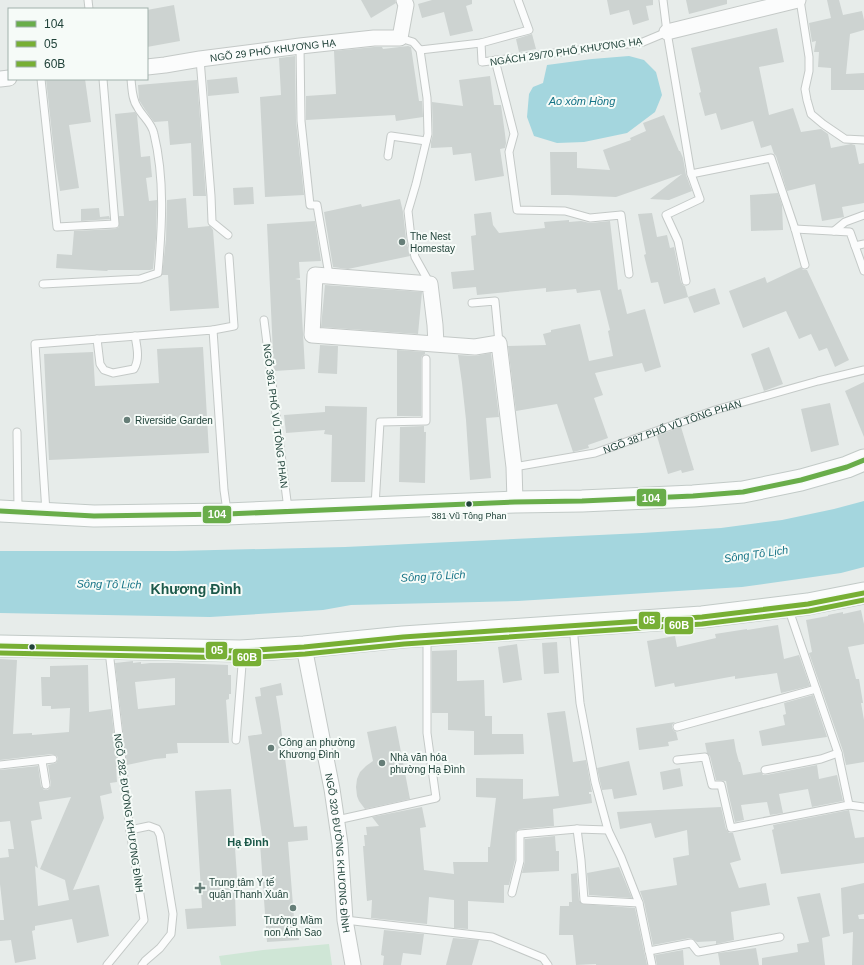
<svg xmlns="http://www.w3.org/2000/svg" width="864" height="965" viewBox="0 0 864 965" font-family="Arial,sans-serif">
<rect width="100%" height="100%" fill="#e7ecea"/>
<polygon fill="#cfe6d6" points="329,944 332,965 221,965 219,956 263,950"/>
<g fill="#a4d6de">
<polygon points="629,56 644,60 656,72 662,95 655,112 627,133 584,142 557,143 534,136 527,117 529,94 533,87 543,83 547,65 592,59"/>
<polygon points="864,501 864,567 841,573 742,587 518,601 351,605 323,610 210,617 0,613 0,551 175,551 345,547 642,533 721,528 782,520 834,509"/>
</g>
<g fill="#cdd3d1" fill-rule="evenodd">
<polygon points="361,0 395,0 396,3 371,18"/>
<polygon points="432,0 472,0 472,4 466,6 473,31 450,36 444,12 422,18 418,4"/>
<polygon points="607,0 653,0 653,5 646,6 649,20 633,25 629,10 610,15"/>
<polygon points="686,0 727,0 727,4 689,14"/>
<polygon points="827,0 839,0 843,15 862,11 864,20 864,30 850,34 846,74 864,73 864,90 831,90 831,68 818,67 819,52 814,52 816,41 812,42 809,23 831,18"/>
<polygon points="174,5 180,41 147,47 147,10"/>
<polygon points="777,28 784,62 759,67 769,115 793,108 801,132 821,129 828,134 831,148 851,144 855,145 859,164 864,163 864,203 842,207 844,217 822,221 815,184 787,191 776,156 774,154 771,145 761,148 753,121 721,130 716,113 705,116 699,93 701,92 691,48"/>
<polygon points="532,34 536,49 519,52 516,39"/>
<polygon points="408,46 411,47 419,101 422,101 423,117 396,121 395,115 306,120 306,96 336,94 334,51 374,47 382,47 383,49"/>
<polygon points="295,56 296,121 304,195 265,197 260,97 281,95 279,58"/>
<polygon points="490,76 494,105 501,105 505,134 506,143 505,148 500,149 504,176 475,181 471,153 453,155 452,147 431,148 431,142 433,134 432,102 463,106 459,80"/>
<polygon points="237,77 239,93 208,96 207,80"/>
<polygon points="46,79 85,79 91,122 69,125 79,188 60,191 55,161"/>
<polygon points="197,80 206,196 193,196 191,143 170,145 168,121 154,122 144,108 139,100 138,85"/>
<polygon points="135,112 137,115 141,157 150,156 152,177 146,178 149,201 157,200 156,238 153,269 150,270 108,270 107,271 56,268 57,254 72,255 74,231 115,229 119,227 119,216 124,216 115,114"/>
<polygon points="664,115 679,151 680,151 683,158 686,175 692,191 669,200 650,199 682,174 616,197 567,195 551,195 550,152 577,152 577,168 610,170 603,150 631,140 630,138 646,131 643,123"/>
<polygon points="253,187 254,204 234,205 233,188"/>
<polygon points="778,193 782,205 783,230 751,231 750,195"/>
<polygon points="186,198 188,228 210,226 213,230 219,308 170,311 168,275 162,275 166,239 167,200"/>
<polygon points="400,199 403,212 406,239 410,256 348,269 333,267 324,212 361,204 362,207"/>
<polygon points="99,208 100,217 109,216 110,219 81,221 81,209"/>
<polygon points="491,212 493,225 499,233 545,228 544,222 569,220 569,222 581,221 590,223 610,221 618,290 621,289 627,314 645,309 661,367 645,372 642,363 595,373 603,395 594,398 608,438 588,445 589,448 573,452 557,404 516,411 508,346 546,345 543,334 551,332 551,330 580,324 589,361 613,356 608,331 610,330 600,290 577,293 576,289 546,292 546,288 477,295 476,287 453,289 451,272 474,270 471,236 476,235 474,214"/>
<polygon points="652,213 657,237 667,235 670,248 674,247 681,282 683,285 685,286 688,297 664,304 658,282 651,283 644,255 646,254 638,214"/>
<polygon points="315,221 321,261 299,262 300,278 295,279 300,280 305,369 275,371 273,353 267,224"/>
<polygon points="801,267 803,270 807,270 849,360 835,367 827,348 819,351 811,334 799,339 786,311 743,328 729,291 765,277 767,283"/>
<polygon points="325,285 422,292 418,334 321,327"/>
<polygon points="715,288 720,304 694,313 688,297"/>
<polygon points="320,345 338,346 337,374 318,373"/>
<polygon points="203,347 209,453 49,460 44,354 93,352 95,386 159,383 157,349"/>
<polygon points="769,347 783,384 764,391 751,354"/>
<polygon points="397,350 425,352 425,354 422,356 421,359 421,416 397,416"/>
<polygon points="491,353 499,417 486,418 491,478 470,480 466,420 462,383 458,355 475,356"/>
<polygon points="864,382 864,437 845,391"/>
<polygon points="830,403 839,445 811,452 801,409"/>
<polygon points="325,406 367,407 365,482 331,482 332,435 324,434 325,430 286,433 284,415 325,412"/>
<polygon points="424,426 424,432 426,432 425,483 399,482 400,427"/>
<polygon points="681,427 694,470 682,473 681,470 668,474 657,436"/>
<polygon points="861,610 864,624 864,644 848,647 856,679 859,679 863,703 861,703 864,720 864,762 846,765 843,751 809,653 812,652 806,620 828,616 828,615 843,612 843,614"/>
<polygon points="778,625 784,659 799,655 810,686 781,693 777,673 735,679 735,676 675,687 674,683 655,687 647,641 675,636 677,647 716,638 715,634 747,629 747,630"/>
<polygon points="557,642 559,673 544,674 542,643"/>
<polygon points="517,644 522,680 503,683 498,647"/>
<polygon points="457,650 457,681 484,680 485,716 492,716 492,734 523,734 524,754 474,755 474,731 448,730 448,713 432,713 432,651"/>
<path d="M0,659L17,660L13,734L32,733V735L69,732L70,708L51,709V706H42L41,677H50V666L88,665L89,712L111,709L118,767H116L117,782L110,783L112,793L100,796L104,818L73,890L99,885L109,936L77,943L72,919L35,926V930L32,931L36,959L15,963L11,940L0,941V920H4L0,884V858L9,857L8,849H14L10,821L0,822V770L38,766L41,786L44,790H47L49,789L51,785L48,765L56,763L58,759L57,756L52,754L0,760ZM71,797L40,869L65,880L69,900L38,906L35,866L38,868L31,821L42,819L39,802Z"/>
<path d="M133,661V663L141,662V664L150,663H178L228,665V675H231V694H229V699L226,700L229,743H177L178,753L166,754V758L155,759L127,765L115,663ZM175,678V705L138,709L135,682Z"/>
<polygon points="281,683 283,695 276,696 280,720 294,827 307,826 308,840 288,842 294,918 297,918 299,940 267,942 260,843 263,843 248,736 262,734 255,697 261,696 260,688"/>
<polygon points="813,695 827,737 762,746 759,731 785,725 783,715 786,714 784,703"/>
<polygon points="565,711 573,762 586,760 592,792 589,792 589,794 591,794 592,803 553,809 554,826 520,829 516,831 515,834 515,860 509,885 504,885 504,903 468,901 468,929 454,928 454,900 429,897 427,924 371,918 372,900 367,901 363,846 365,846 364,835 367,835 366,827 379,826 372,817 422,807 426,827 420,828 424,870 454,874 453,862 488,862 488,847 490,847 496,798 476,797 476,778 523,779 523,799 559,796 547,713"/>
<polygon points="675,722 672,725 672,728 674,731 676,732 678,740 668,742 669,746 639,750 636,728"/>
<polygon points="396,726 410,799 365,809 359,801 357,796 356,787 357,779 360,772 366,766 373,761 367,732"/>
<polygon points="734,739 736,751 739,762 740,762 743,775 761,772 763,775 766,775 817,765 819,779 837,775 843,801 812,807 808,789 779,794 783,813 770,815 767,802 741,805 744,820 735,822 728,792 726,781 716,780 710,756 707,753 705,743"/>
<polygon points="629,761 637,795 614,799 612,789 602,790 597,768"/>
<polygon points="680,768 683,786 663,790 660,772"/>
<polygon points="231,789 238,892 235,892 236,926 187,929 185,909 202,908 195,791"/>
<polygon points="721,807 726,829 729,833 733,833 741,860 730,863 739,888 766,883 770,905 731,912 734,940 716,944 716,941 697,942 693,939 690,938 653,945 644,902 640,891 677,885 673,858 689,855 687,830 655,838 651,823 620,829 617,812"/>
<polygon points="849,810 855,838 864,837 864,863 781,874 772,830 774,829 773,825"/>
<polygon points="555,836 556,851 559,851 559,871 522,873 525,861 525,839"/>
<polygon points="619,867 632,898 589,895 587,873"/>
<polygon points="577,873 579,900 582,904 635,908 647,965 596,965 596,964 576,965 573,935 559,935 560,906 569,906 569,902 572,902 571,874"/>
<polygon points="864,883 864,914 858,915 859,919 864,919 864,965 852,965 853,932 843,934 841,888"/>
<polygon points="820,893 830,936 822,938 825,965 762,965 762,958 798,952 797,944 809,942 797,897"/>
<polygon points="384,930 424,934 421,955 403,953 401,965 383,965 384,956 381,955"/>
<polygon points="453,938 479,940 472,965 446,965"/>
<polygon points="756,948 759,965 720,965 718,953"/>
<polygon points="683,950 684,965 657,965 655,955"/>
</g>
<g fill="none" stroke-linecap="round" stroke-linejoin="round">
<defs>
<g id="lane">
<polyline points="88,0 89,9"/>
<polyline points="663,0 667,32 691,174 700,199 666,215 678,241 686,281"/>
<polyline points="800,0 809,57 809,71 805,89 807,100 811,114 823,124 845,139 864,140"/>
<polyline points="400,38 413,42 420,50 481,43 529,30 518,0"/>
<polyline points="481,43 482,62 643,42 667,32"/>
<polyline points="300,46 301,121 310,205 317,205 328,269"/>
<polyline points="420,50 427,98 428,134 416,184 408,211 411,238 415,257 430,284"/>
<polyline points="200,59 211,196 212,222 228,235"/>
<polyline points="495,60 514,134 509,152 517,210 565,211 590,218 621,215 629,274"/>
<polyline points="41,79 57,227 115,224 103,79"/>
<polyline points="388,156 391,136 426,141"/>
<polyline points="691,174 771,158 795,229 805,265"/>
<polyline points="795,229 850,232 864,271"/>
<polyline points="834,231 845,222 864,215"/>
<polyline points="855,246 864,244"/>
<path d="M43,284L140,279L158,273C162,227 165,179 154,134C152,123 143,117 138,108C132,100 132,89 131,79"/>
<polyline points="472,303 495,301 499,343"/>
<polyline points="264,320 288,509"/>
<polyline points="213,330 234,326 229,257"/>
<path d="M97,339L100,364L104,370L113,373L134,369C140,359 137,347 135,336"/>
<polyline points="17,432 18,509"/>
<path id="s1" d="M514,467L595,453L715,410L818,381L864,370"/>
<polyline points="375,506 380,422 426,421 426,359"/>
<polyline points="46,512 35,344 213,330 224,490 227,511"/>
<polyline points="789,608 791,616 838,753 849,805"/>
<polyline points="573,626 580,703 595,782 608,830 621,857 639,903 652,965"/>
<polyline points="677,727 816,689"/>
<polyline points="236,740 242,665 241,653"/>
<polyline points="677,760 705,757 712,785 721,785 731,828 849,805 864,807"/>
<polyline points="42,761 46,785"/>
<polyline points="0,765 53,759"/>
<polyline points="765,770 821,759 838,753"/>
<polyline points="337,820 436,798 427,733 427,638"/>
<polyline points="577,829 581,860 584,900 639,903"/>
<polyline points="130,830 149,826 157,829 160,835 173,914 171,934 160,948 145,961 142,965"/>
<polyline points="512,893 520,861 520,834 577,829 608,830"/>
<polyline points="345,920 492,937 543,958 548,965"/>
<polyline points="649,951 691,943 698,952 780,937"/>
<polyline points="107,965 144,920 130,830 109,651"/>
</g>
<g id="street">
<polyline points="667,32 798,0"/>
<path id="s2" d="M147,67L165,65L200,59L300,46L374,38H400L406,5L404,0"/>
<polyline points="0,79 9,78"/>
<polyline points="436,344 435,325 430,284 315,275 312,335 475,347 499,343 514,467 515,502"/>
<path id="s3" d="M304,647L332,789L340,844L345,920L353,965"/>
</g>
<g id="secondary">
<polyline points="0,511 94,516 227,514 515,502 582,501 693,496 743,492 801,480 847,467 864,460"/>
<polyline points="0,646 240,651 304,647 403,637 702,617 808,604 864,593"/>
</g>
</defs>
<use href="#lane" stroke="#c4c9c7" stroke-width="9"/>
<use href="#street" stroke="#c4c9c7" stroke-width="17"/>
<use href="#secondary" stroke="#c2cac7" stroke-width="23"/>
<use href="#lane" stroke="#fbfcfc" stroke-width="7"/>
<use href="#street" stroke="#fbfcfc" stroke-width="15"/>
<use href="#secondary" stroke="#fbfcfc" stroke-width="21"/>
<defs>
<polyline id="bus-1" points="0,511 94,516 227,514 515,502 582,501 693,496 743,492 801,480 847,467 864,460"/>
<polyline id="bus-2" points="0,646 240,651 304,647 403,637 702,617 808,604 864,593"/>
<polyline id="bus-3" points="0,653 240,658 305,654 404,644 702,624 809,611 864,600"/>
</defs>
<use href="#bus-1" stroke="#f6fbf8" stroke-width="8"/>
<use href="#bus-2" stroke="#f6fbf8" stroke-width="8"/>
<use href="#bus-3" stroke="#f6fbf8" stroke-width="8"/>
<use href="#bus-1" stroke="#69ad4a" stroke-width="5"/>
<use href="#bus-2" stroke="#77af34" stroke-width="5"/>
<use href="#bus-3" stroke="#77af34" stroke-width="5"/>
</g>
<g fill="#667e78" stroke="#f6fbf8" stroke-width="1.5">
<circle cx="402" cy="242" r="4"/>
<circle cx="127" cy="420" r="4"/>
<circle cx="271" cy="748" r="4"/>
<circle cx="382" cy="763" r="4"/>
<path d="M198 882h4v4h4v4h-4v4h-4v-4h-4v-4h4z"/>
<circle cx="293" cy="908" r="4"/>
</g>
<g fill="#21433a" stroke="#f6fbf8" stroke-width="1.5">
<circle cx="469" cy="504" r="3.5"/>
<circle cx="32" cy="647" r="3.5"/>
</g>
<g text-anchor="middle" stroke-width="4" stroke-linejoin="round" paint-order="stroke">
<g font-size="9" fill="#21433a" stroke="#f6fbf8">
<text x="469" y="519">381 Vũ Tông Phan</text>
</g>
<g font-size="10" fill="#21433a" stroke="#f6fbf8">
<text dy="4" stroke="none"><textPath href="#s2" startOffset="127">NGÕ 29 PHỐ KHƯƠNG HẠ</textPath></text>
<text transform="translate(566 51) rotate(-8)" y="4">NGÁCH 29/70 PHỐ KHƯƠNG HẠ</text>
<text transform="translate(276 416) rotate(83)" y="4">NGÕ 361 PHỐ VŨ TÔNG PHAN</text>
<text dy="4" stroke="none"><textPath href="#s1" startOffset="164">NGÕ 387 PHỐ VŨ TÔNG PHAN</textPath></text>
<text transform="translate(129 813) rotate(82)" y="4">NGÕ 282 ĐƯỜNG KHƯƠNG ĐÌNH</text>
<text dy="4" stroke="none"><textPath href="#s3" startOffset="209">NGÕ 320 ĐƯỜNG KHƯƠNG ĐÌNH</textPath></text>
</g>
<g font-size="10" fill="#21433a" stroke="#f6fbf8" text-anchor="start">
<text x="410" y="240">The Nest<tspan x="410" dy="12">Homestay</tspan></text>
<text x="135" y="424">Riverside Garden</text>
<text x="279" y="746">Công an phường<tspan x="279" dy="12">Khương Đình</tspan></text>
<text x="390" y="761">Nhà văn hóa<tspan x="390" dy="12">phường Hạ Đình</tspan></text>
<text x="209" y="886">Trung tâm Y tế<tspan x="209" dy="12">quận Thanh Xuân</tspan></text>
<text x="293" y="924" text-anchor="middle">Trường Mầm<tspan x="293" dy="12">non Ánh Sao</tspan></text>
</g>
<g font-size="11" font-style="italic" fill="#157386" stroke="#f6fbf8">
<text x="582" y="105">Ao xóm Hồng</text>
<text transform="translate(756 554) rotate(-8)" y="4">Sông Tô Lịch</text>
<text transform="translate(433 576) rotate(-3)" y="4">Sông Tô Lịch</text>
<text transform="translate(109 584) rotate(1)" y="4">Sông Tô Lịch</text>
</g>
<g font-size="11" font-weight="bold" fill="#1b5849" stroke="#f6fbf8">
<text x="248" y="846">Hạ Đình</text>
</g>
<g font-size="14" font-weight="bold" fill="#1b5849" stroke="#f6fbf8">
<text x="196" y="594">Khương Đình</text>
</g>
</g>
<g stroke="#f6fbf8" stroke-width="1.5">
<rect x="636" y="488" width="31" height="19" rx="4" fill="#69ad4a"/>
<rect x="202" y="505" width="30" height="19" rx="4" fill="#69ad4a"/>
<rect x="638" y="611" width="23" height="19" rx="4" fill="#77af34"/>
<rect x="664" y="616" width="30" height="19" rx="4" fill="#77af34"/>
<rect x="205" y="641" width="23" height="19" rx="4" fill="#77af34"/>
<rect x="232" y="648" width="30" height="19" rx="4" fill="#77af34"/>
</g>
<g font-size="11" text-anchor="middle" font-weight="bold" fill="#fff">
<text x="651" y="502">104</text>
<text x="217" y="518">104</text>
<text x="649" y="624">05</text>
<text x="679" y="629">60B</text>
<text x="217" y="654">05</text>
<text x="247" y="661">60B</text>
</g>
<rect x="8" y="8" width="140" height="72" fill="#f6fbf8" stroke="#a1b1ac"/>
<rect x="16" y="21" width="20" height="6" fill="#69ad4a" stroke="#a1b1ac"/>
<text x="44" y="28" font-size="12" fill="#21433a">104</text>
<rect x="16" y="41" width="20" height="6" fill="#77af34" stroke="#a1b1ac"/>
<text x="44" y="48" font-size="12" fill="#21433a">05</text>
<rect x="16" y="61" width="20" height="6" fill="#77af34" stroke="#a1b1ac"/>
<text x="44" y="68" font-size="12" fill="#21433a">60B</text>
</svg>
